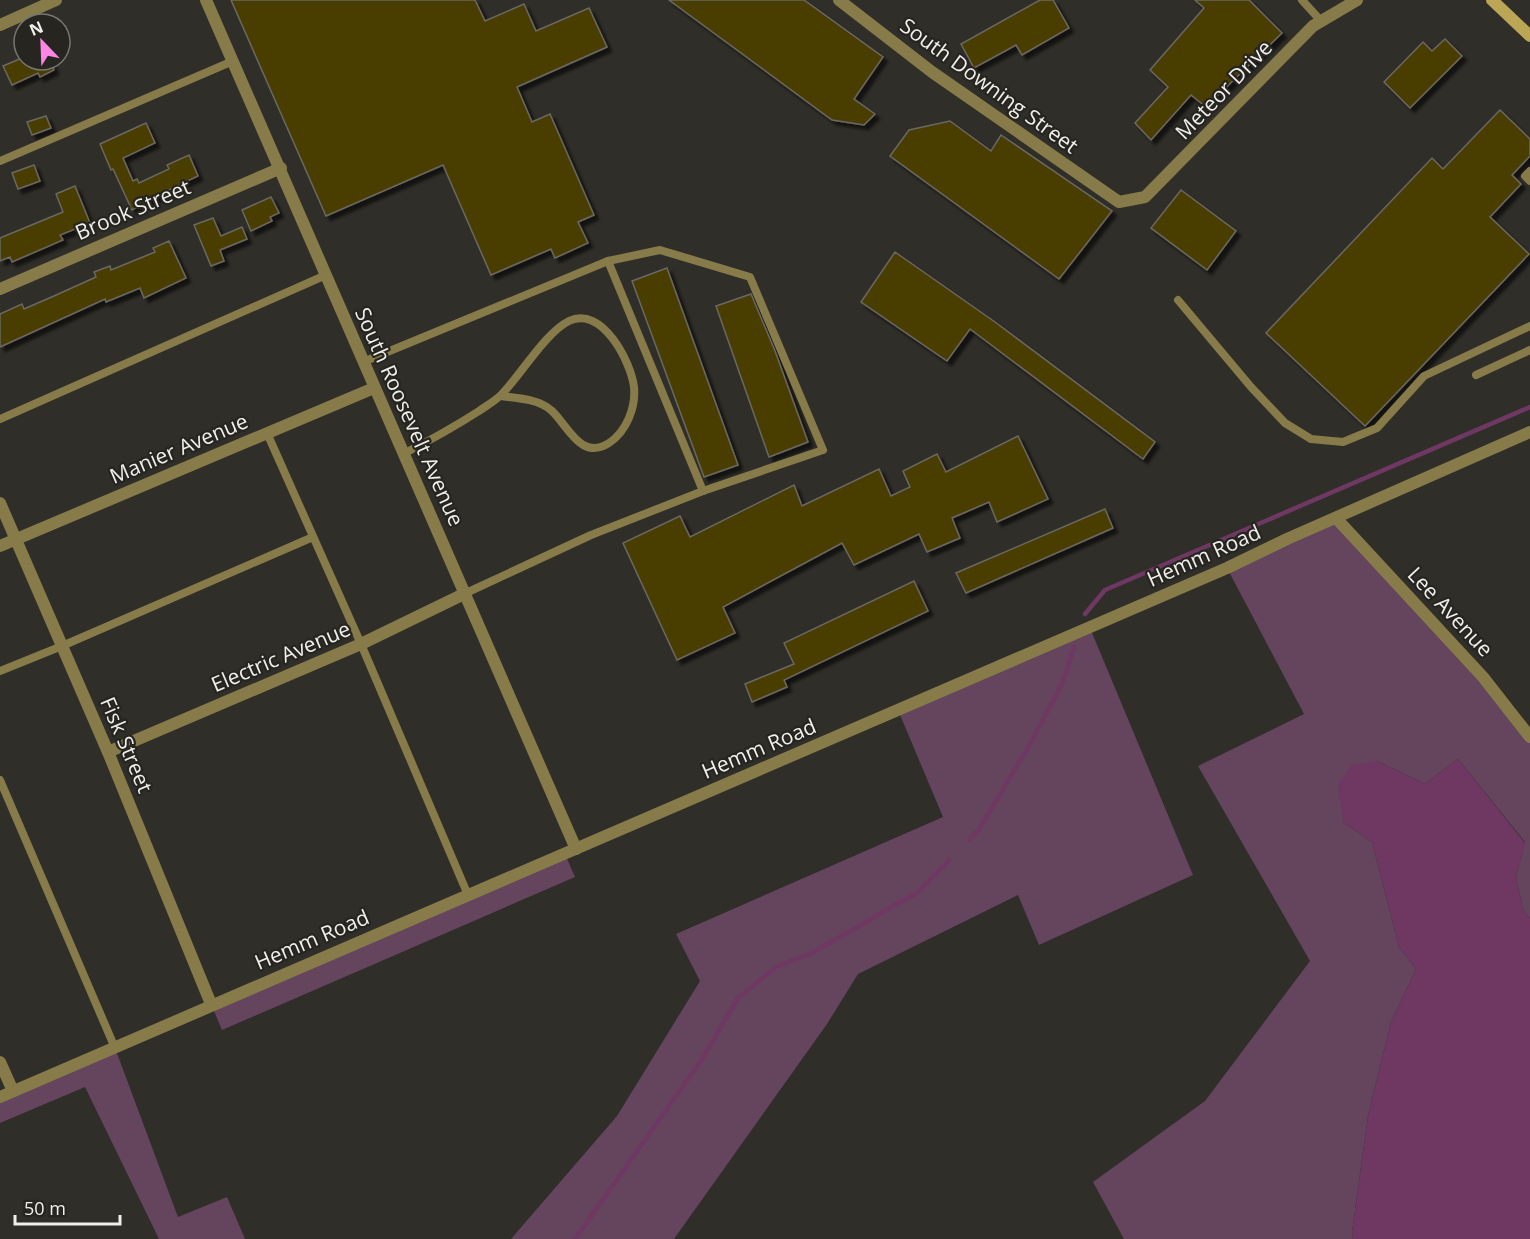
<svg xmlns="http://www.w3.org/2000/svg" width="1530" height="1239" viewBox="0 0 1530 1239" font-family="'Open Sans',sans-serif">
<defs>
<filter id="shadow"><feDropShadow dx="4.5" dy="4.5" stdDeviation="1.5" flood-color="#0009"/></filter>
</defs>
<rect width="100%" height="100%" fill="#2f2e29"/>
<g fill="#65445d">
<polygon points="1336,518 1530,737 1530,918 1523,910 1516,877 1525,842 1458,759 1425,784 1377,761 1343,822 1372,842 1399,947 1416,969 1391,1022 1368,1116 1352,1232 1353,1239 1124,1239 1093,1182 1205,1101 1310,961 1198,766 1304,714 1227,568"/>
<polygon points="1090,628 1193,875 1039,945 1018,895 858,974 827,1024 674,1239 511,1239 617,1116 700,981 676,934 943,817 898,710"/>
<polygon points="565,854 575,877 222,1030 211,1004"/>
<polygon points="115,1048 178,1217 227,1197 245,1239 159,1239 85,1087 0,1123 0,1097"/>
</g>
<polygon fill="#6e3862" points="1458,759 1525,843 1516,877 1523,910 1530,918 1530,1239 1353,1239 1352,1232 1368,1116 1391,1022 1416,969 1399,947 1372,842 1343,822 1338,785 1352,765 1377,761 1425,784"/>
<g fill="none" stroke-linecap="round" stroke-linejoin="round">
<g stroke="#6e3862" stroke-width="4.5">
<polyline points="1085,614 1105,590 1530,407"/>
<polyline points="969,840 979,829 1030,744 1063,682 1074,647"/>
<polyline points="575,1239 700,1062 738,998 776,967 812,953 918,892 949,860"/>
</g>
</g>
<g fill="#4a3d00" stroke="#6a6863" stroke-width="1.5" filter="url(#shadow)">
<polygon points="231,0 475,0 485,21 524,4 536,31 589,8 607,47 517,87 532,122 550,114 594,215 578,222 588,243 555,258 551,249 491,275 443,165 326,216"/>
<polygon points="669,0 804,0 883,57 854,99 875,114 864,125 832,120"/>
<polygon points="1040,0 1053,0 1069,28 1022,55 1016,45 974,68 961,44"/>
<polygon points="1195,0 1249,0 1282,33 1206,107 1191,95 1151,140 1135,123 1168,87 1150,70 1204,8"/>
<polygon points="1445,39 1462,56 1410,108 1384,82 1423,42 1432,51"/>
<polygon points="22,58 23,60 50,60 54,70 40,77 38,73 12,85 3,66"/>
<polygon points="1500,110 1530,139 1530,156 1512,175 1521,184 1490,217 1529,254 1365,426 1266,333 1432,158 1443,169"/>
<polygon points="46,116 51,128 32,135 27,122"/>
<polygon points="950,121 991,151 1001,135 1112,211 1059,279 890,156 909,130"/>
<polygon points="146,123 155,143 123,158 133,181 137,179 139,183 169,169 167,165 189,155 198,176 171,189 132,210 113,169 111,170 100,144"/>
<polygon points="34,165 40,181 18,189 12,173"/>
<polygon points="75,186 90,223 60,235 63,240 12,262 10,257 0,261 0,238 63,212 56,194"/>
<polygon points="1181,190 1236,231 1207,270 1151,228"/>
<polygon points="271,197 279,213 270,217 272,221 251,231 242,210"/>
<polygon points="213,218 221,236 242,227 247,239 220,250 224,261 211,266 194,225"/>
<polygon points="169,241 186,278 144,298 140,288 106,302 105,299 0,347 0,314 22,304 24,309 54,296 96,277 94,272 110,266 111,270 155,252 153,248"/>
<polygon points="895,252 995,322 1155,442 1143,459 970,329 947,361 861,302"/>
<polygon points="667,268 738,465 704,477 632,281"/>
<polygon points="751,294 775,351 808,442 769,457 716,306"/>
<polygon points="1018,436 1048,499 997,522 989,502 952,518 960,538 927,552 919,534 854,565 842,543 723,607 735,633 677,660 623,543 680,516 690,537 794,485 802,506 879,469 891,496 910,487 903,471 937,454 946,472"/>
<polygon points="1105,509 1113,528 966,593 956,573"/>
<polygon points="914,581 928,611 784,680 787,687 752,702 745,684 794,664 784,643"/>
</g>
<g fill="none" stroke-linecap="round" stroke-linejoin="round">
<g stroke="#877b4a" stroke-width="8">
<polyline points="1302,0 1321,21"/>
<polyline points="0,161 233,61"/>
<polyline points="1530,171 1525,176 1530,181"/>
<polyline points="608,261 660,250 750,277 823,450 703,491"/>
<polyline points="1178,300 1251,387 1285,423 1311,439 1343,442 1377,428 1424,376 1530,326"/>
<polyline points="363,362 608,261 703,491 591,535 466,593"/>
<polyline points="1476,375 1530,350"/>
<polyline points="0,419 326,275"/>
<polyline points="267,433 361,644 468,895"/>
<path d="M403,454C429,441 454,427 479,411C486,406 495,401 501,395C520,376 546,332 569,321C602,305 631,362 634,387C636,408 626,432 609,443C581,461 568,426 552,411C539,399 517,398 500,396"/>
<polyline points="0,671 62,646 313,537"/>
<polyline points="0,780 115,1048"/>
</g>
<g stroke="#877b4a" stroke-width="12">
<polyline points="839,0 932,72 1119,202 1145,197 1313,26 1357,0"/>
<polyline points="0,289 281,168"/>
<polyline points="0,503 108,752 211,1004"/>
<polyline points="1336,518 1483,677 1530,737"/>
<polyline points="0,546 374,388"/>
<polyline points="108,752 361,644 466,593"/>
<polyline points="0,1062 13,1091"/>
</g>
<g stroke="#877b4a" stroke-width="12">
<polyline points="206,0 576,849"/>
<polyline points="0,25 56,0"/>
<polyline points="0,1097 1227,568 1287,539 1530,432"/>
</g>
<polyline stroke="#baa654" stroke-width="12" points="1492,0 1530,36"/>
</g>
<g text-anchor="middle" stroke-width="4.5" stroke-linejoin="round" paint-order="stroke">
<g font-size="21" fill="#f0efec" stroke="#262520">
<text transform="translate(989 86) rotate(36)" y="7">South Downing Street</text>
<text transform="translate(1224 90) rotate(-46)" y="7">Meteor Drive</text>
<text transform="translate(133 210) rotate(-23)" y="7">Brook Street</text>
<text transform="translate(409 417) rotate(66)" y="7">South Roosevelt Avenue</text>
<text transform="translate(179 449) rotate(-23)" y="7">Manier Avenue</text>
<text transform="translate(1204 556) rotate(-24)" y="7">Hemm Road</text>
<text transform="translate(1450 612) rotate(47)" y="7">Lee Avenue</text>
<text transform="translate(281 657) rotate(-23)" y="7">Electric Avenue</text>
<text transform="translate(126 745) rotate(67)" y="7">Fisk Street</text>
<text transform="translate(759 749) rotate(-23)" y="7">Hemm Road</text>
<text transform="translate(312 940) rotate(-23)" y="7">Hemm Road</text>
</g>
</g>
<g transform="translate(42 42) rotate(337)"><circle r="28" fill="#262520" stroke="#777672" stroke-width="1.5"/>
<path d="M0-4.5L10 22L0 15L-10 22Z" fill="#fc86e3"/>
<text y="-9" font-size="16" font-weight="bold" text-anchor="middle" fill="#f0efec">N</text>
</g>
<path d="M15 1215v9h105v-9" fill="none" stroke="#f0efec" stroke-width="3"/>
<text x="24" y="1215" font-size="18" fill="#f0efec" stroke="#262520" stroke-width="4.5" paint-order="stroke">50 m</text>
</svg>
